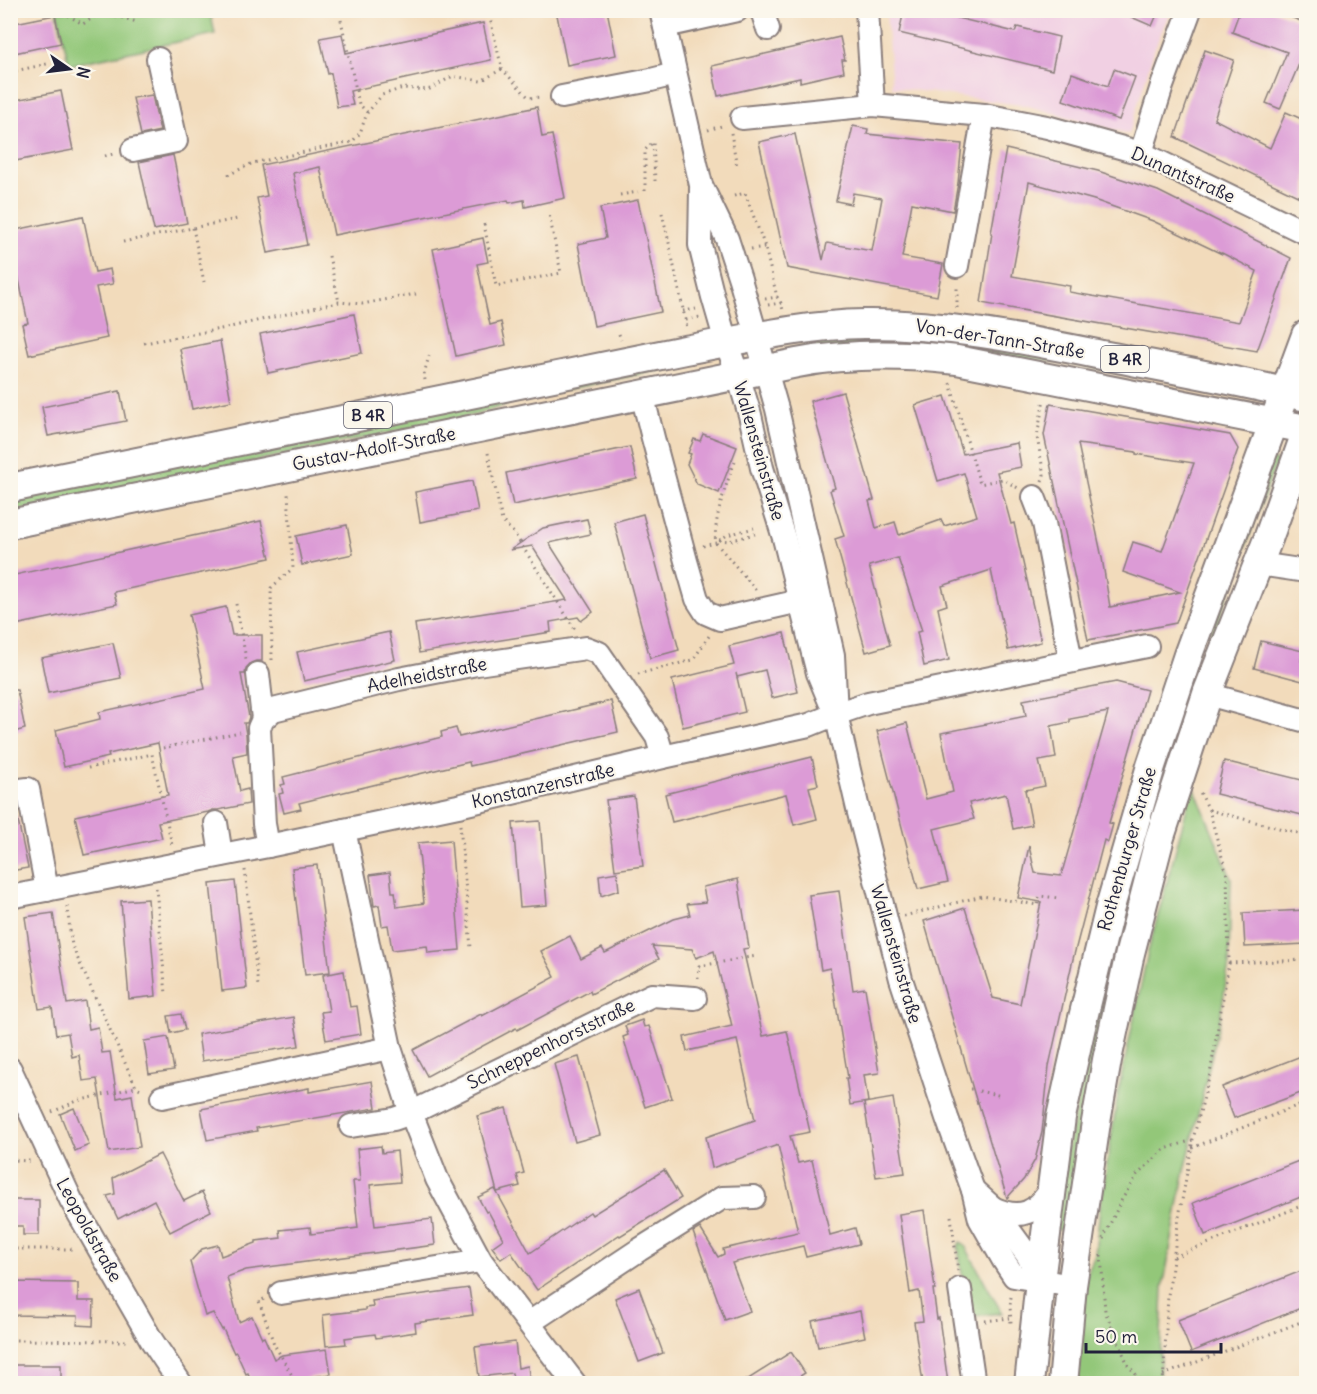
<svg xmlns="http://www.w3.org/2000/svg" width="1317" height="1394" viewBox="0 0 1317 1394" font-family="Delius,sans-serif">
<rect width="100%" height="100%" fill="#fbf7ec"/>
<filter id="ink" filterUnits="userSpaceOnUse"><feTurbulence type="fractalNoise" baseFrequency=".0167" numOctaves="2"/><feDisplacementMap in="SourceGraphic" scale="12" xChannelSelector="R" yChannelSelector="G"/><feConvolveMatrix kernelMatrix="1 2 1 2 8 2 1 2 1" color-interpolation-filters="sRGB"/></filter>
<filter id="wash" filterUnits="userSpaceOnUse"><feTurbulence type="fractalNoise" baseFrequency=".008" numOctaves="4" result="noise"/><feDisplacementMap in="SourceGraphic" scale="24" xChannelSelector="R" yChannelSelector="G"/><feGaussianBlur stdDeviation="1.35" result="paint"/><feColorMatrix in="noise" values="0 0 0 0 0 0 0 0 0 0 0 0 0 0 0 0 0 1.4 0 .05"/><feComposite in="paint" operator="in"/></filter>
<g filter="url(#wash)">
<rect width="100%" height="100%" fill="#f2dbbb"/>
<polygon fill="#f1d0e3" points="886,11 1170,11 1154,50 1129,134 1028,106 892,87"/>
<g fill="#93c779" stroke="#5a745a" stroke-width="1.5">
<polygon points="57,11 210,11 215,34 69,65"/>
<polygon points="876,339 1026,350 1123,373 1045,360 988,355 801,352 800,347 844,340"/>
<polygon points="688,358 689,364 522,399 479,414 11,512 11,496"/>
<polygon points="1270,459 1277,461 1185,712 1163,785 1070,1231 1054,1229 1059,1187 1125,882"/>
<polygon points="1192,789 1195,789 1231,878 1229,964 1219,1024 1182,1184 1163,1288 1159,1383 1078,1384 1079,1348 1086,1277 1095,1254 1100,1208 1119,1088 1148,952"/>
<polygon points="960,1242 964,1244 1002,1313 974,1316 964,1288 958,1247"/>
</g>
<g id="blocks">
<g fill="#dc9bd6" fill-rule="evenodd">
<polygon points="556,10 607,10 616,55 567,65"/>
<polygon points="904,10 946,10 945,15 1015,32 1017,27 1059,37 1052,70 899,33"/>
<polygon points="1115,10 1159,10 1152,26"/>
<polygon points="1240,10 1272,10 1306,23 1306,59 1302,57 1280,109 1266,103 1287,52 1232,32"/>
<polygon points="55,15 61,43 10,54 10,24"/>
<polygon points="483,23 491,60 350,91 353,105 337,107 331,73 328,74 320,38 342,34 346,53"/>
<polygon points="840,37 845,60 842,60 844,72 800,82 800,78 718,96 712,66"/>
<polygon points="1205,50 1234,60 1214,119 1270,148 1286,112 1306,121 1306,200 1175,137"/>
<polygon points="1114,69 1135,77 1119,120 1063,100 1072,73 1108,86"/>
<polygon points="61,91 73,150 10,162 10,101"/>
<polygon points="152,95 160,131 141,135 133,98"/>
<polygon points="537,107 542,137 552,135 565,198 525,207 524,200 509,203 508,200 334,235 320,167 293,173 307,245 268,253 257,198 267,196 261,165"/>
<polygon points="853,126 868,129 867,134 962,144 958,183 953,211 912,203 902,257 943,264 937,296 787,268 759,142 795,134 823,260 827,243 872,251 882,198 853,193 851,204 836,201"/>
<path d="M1006,149L1098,171L1158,191L1291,258L1257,351L981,303L992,233H991ZM1029,182L1094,200L1153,221L1222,254V253L1257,271L1239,322L1069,292L1070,286L1012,276Z"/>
<polygon points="173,155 187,223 154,230 139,162"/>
<polygon points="638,200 661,312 594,326 578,244 606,238 600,208"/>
<polygon points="83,216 95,272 110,269 113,284 96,287 107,338 29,355 22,324 28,323 13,251 10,252 10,231"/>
<polygon points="483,238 488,262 477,264 490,325 501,322 506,345 456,356 433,249"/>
<polygon points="354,314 362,353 268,373 260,334"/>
<polygon points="220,341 231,401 192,409 180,349"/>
<polygon points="120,391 126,421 48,436 42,407"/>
<polygon points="843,392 874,500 869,501 876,528 895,522 899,535 941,520 944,526 977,516 964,473 938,481 915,405 945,396 963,454 1017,443 1021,467 997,472 1011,524 1014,523 1041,642 1008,650 991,570 942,586 947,605 938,608 949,660 924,666 917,632 922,631 898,558 869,566 890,645 866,652 835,539 844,536 830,490 835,488 810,401"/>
<path d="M1050,404L1230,435L1238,449L1176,623L1088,640L1044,435ZM1078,444L1136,452V454L1194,463L1162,551L1133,542L1123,572L1180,592L1110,607L1102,558Z"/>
<polygon points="703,434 737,447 719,493 697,484 687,464 691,454 688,453 694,439 700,441"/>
<polygon points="630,447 637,479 513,505 506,473"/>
<polygon points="472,481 478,511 420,522 415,492"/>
<polygon points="643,514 679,650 650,658 614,522"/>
<polygon points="587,519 591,534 549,543 593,612 581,621 578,617 550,622 551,632 419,653 415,624 567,600 532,546 510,550 543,528"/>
<polygon points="261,521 270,558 114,592 117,604 10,626 10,576"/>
<polygon points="347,525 353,554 302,565 296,536"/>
<polygon points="226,607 232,635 262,635 262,661 256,661 251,663 246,668 245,674 241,674 249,717 247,723 244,723 246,734 247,753 233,756 240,791 248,789 249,804 218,810 213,810 208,812 158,822 162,838 84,855 75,816 168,795 158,743 108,754 109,757 64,767 56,730 100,719 99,712 205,689 189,615"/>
<polygon points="389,632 395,660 304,681 297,652"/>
<polygon points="784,633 798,692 772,698 765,670 737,677 736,673 745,712 683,727 672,680 734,665 729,646"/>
<polygon points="1261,641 1303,651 1301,661 1306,662 1306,682 1254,668"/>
<polygon points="113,643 121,678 48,693 41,658"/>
<polygon points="1116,682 1147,690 1109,823 1113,824 1108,842 1104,840 1073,959 1049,1066 1042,1132 1035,1160 1024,1179 1007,1198 978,1102 977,1103 924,921 965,908 993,998 1020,1004 1041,902 1018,898 1029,846 1035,873 1061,876 1108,712 1070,719 1070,722 1051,726 1056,758 1039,761 1045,786 1025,790 1032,825 1013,829 1006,794 969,803 974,819 934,829 948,882 918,889 877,731 907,723 926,799 953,792 941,733 1026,716 1023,700"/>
<polygon points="10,690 17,690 25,729 10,733"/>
<polygon points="611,701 618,732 470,766 469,762 319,798 299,803 301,809 284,813 279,794 283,793 281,785 285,784 283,777 442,737 441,732 456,728 459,737"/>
<polygon points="812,757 818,785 809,787 817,819 794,825 786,794 672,822 665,794"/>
<polygon points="1224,761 1306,781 1306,816 1216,794"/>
<polygon points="634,796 643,866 615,870 606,800"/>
<polygon points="17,816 28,868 10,871 10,817"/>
<polygon points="540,821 547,905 520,907 513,823"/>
<polygon points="451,840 460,950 428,953 427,946 392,950 388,925 382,926 379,905 374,906 370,875 390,872 392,892 395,892 397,907 424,903 418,843"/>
<polygon points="317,865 330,972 305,975 292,868"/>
<polygon points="617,872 619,890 601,896 599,875"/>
<polygon points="738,879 749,948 743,949 763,1036 787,1031 810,1132 790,1136 798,1163 812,1160 830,1235 855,1228 859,1244 806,1257 803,1246 732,1263 750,1311 725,1320 693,1232 700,1228 718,1257 724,1254 723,1249 798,1232 778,1145 712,1168 706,1137 755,1120 737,1040 687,1051 684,1037 732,1026 714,951 696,958 692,949 652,946 659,959 591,994 590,991 517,1030 516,1028 427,1076 413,1050 481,1014 482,1016 555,977 541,951 570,936 581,959 602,948 605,953 674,919 690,915 687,904 706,902 703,887"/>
<polygon points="235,881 247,988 222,991 210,884"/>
<polygon points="839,891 853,990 865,988 879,1073 864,1075 868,1102 850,1105 846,1078 848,1078 830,968 821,970 809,895"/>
<polygon points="148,899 156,996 129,999 121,901"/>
<polygon points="1306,910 1306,944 1245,947 1243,913"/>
<polygon points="53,913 67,1004 85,1001 89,1029 98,1027 102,1053 110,1052 117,1098 132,1095 140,1147 109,1152 97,1079 83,1081 79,1055 72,1057 68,1033 56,1035 52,1007 39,1009 25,917"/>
<polygon points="344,971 350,1007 357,1006 361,1034 326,1040 321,1012 329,1011 323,975"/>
<polygon points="181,1014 185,1030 171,1033 168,1016"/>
<polygon points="294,1017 299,1046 202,1061 198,1034"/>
<polygon points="642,1020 644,1027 649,1026 672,1098 645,1107 623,1037 628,1035 625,1026"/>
<polygon points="168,1037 174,1070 149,1074 144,1041"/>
<polygon points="1306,1054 1306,1091 1234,1118 1222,1087"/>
<polygon points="579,1057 600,1135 575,1142 554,1064"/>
<polygon points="372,1081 376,1108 256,1128 257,1131 207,1140 201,1109 309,1088 309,1092"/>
<polygon points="893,1098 905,1173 876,1177 864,1103"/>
<polygon points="74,1108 89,1145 75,1151 60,1114"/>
<polygon points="506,1108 524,1173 517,1175 520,1186 497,1192 477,1116"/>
<polygon points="381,1146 382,1153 397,1151 400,1182 370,1185 375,1226 432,1219 435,1245 246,1270 227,1277 239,1322 252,1316 262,1338 264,1337 274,1359 282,1355 327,1349 331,1374 288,1381 289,1383 252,1383 248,1373 246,1374 236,1352 234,1353 223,1329 222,1330 213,1313 205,1316 190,1262 202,1249 218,1245 221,1256 256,1243 256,1241 281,1238 280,1230 310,1227 311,1234 358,1228 353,1181 360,1181 357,1149"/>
<polygon points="160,1154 184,1201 202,1192 211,1211 170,1232 154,1200 118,1219 107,1196 115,1194 113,1178"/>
<polygon points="1306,1158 1306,1195 1205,1235 1193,1203"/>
<polygon points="664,1170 681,1198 620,1236 619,1235 537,1290 511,1252 501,1259 492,1247 503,1239 488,1211 486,1212 478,1197 495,1189 530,1253 590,1212 592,1215"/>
<polygon points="10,1200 39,1200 39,1235 23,1235 23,1226 10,1226"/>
<polygon points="924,1210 935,1289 933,1289 937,1319 939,1318 948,1383 923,1383 914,1322 923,1321 919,1291 910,1293 899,1214"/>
<polygon points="1306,1269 1306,1306 1191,1352 1178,1320"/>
<polygon points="10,1282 78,1283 78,1301 94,1301 93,1326 77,1325 78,1316 10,1315"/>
<polygon points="469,1288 473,1315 415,1323 416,1332 376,1338 375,1334 345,1338 346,1344 326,1346 323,1315 365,1310 365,1308 373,1307 372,1301"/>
<polygon points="639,1288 663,1353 639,1362 615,1298"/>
<polygon points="860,1311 865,1337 818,1347 812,1321"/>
<polygon points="515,1342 518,1368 528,1366 530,1383 514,1383 512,1373 479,1377 475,1347"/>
<polygon points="791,1352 805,1373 789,1383 742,1383"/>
<rect x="10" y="1365" width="51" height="18"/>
</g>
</g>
</g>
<g filter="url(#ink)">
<use href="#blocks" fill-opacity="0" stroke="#8a7e7b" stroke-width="1.5"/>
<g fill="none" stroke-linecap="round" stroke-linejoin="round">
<defs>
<g id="minor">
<polyline points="661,10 701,185 727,239 740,279 777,409 833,655 836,714 858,809 901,979 947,1118 973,1190 980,1219 1004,1261 1014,1276 1072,1286"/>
<polyline points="760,10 762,11 768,29"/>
<polyline points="867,10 873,105"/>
<polyline points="665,26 737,10"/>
<polyline points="562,97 651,80 675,74"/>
<polyline points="742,118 873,105 984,115 1047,127 1141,153 1306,233"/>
<polyline points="133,150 176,141 158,59"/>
<polyline points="1141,153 1162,86 1190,10"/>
<polyline points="701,190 700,245 713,297 726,342 738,375 750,415 762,468 784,538 818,673 830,702"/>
<polyline points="957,266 984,115"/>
<polyline points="642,394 653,438 686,561 697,599 706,613 720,619 800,601 814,596"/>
<polyline points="1034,497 1044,523 1071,661"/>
<polyline points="1258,564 1306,571"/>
<polyline points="258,674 263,719"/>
<polyline points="1207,694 1306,721"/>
<polyline points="20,790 28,789 47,890"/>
<polyline points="216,823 221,855"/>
<polyline points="344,830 390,1048 411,1113 437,1179 481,1261 575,1384"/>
<polyline points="268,846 264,824 259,728 263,719 273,710 399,679 477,664 586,648 599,653 657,737 663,757"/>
<polyline points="10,897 268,846 458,806 663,757 809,725 836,714 868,703 1147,646"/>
<polyline points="10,1069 71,1200 152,1341 181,1384"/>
<polyline points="162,1097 390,1048"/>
<polyline points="351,1126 394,1119 411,1113 652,995 695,998"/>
<polyline points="973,1190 993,1208 1028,1256 1040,1281"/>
<path d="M993,1208C1021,1221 1036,1213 1052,1188"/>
<polyline points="960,1289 974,1384"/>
<polyline points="281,1293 481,1261"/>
<polyline points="529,1323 639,1250 722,1198 754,1197"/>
</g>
<g id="major">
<path d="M10,488L685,350C745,339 804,325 864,324C946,323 1027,340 1107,356C1173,369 1240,381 1306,397"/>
<path d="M10,524L797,363C850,353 903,354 957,360L1306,429"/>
<polyline points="1029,1384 1040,1281 1061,1117 1082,1022 1110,907 1151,766 1188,655 1306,335"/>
<polyline points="1063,1384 1072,1286 1096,1122 1107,1060 1130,953 1160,837 1207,694 1268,539 1306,433"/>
</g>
</defs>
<use href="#minor" stroke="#8a7e7b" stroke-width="26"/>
<use href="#major" stroke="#8a7e7b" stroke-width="32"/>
<g stroke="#8a7e7b" stroke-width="3" stroke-dasharray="1.5 4.5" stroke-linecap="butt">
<polyline points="65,10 69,16 83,24 102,12 137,22"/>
<polyline points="488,10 502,69 529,98 542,97"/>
<polyline points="341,20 359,104 367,112"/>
<polyline points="10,72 47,64"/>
<polyline points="708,130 725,125"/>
<polyline points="731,133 737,167"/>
<polyline points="105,156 113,154"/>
<polyline points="228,175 253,163 352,142 360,133 367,113 382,95 403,88 428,90 453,76 481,81 502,69"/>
<polyline points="645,191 645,150 653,142 655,181"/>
<polyline points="620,195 638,192"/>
<polyline points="734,196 745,193 765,247 777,297"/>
<polyline points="662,213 668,238 687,328"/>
<polyline points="484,224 496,286 561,273 549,214"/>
<polyline points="193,228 204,282"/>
<polyline points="123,242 237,219"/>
<polyline points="751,249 765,247"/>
<polyline points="329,256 339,302"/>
<polyline points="765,299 777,297 781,303 783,310"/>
<polyline points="768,305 781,303"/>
<polyline points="957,308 957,284"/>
<polyline points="683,311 696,309"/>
<polyline points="686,320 700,317"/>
<polyline points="619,334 621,340"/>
<polyline points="144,343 226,328 339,302 362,304 416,294"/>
<polyline points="425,380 424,374 429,356"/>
<polyline points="950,383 980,484 1002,479 1018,488"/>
<polyline points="488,453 502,521 514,533 576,631"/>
<path d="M735,462C727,481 712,524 716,543L756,590"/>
<polyline points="1042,481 1044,475 1037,437 1044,399"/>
<polyline points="719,540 729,541 755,534"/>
<polyline points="703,546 716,543 727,535 754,528"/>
<polyline points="236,604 246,659"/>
<polyline points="272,660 271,588 293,568 288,494"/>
<polyline points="638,674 693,660 709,636"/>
<polyline points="163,748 240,732"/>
<polyline points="88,768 152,754 172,845"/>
<polyline points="1209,810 1306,835"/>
<polyline points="460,825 471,948"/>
<polyline points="245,870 258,986"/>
<polyline points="156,888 166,994"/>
<polyline points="67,906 72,946 136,1087 143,1090"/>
<polyline points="904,916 982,896 1038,905 1039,896 1059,898"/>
<polyline points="1229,963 1306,960"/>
<polyline points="698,978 699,966 757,956"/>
<polyline points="970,1089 973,1089"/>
<polyline points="979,1091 1002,1096"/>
<polyline points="52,1112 77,1101 136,1087"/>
<polyline points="1192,1148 1306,1102"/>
<polyline points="10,1160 30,1161"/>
<polyline points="951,1216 958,1271"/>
<polyline points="1103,1239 1121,1201 1137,1175 1165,1149 1193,1140"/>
<polyline points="10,1249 76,1249"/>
<polyline points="1101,1255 1105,1311 1128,1365 1144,1384"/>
<polyline points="1174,1257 1306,1204"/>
<polyline points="1011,1297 1010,1306 1011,1323"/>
<polyline points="264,1299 259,1301 274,1344 297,1384"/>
<polyline points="985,1321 1010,1318"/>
<polyline points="10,1340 129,1341"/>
<polyline points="1163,1375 1306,1320"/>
<polyline points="1163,1384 1168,1296 1179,1217 1193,1139 1210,1074 1229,963 1227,875 1209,810 1199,790"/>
</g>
<use href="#minor" stroke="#fff" stroke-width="22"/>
<use href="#major" stroke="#fff" stroke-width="28"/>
</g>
</g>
<g text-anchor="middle" stroke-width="4.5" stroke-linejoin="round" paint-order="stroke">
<g fill="#fbf7ec" stroke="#636270" stroke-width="1.5">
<rect x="1101" y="346" width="48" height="26" rx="4.5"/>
<rect x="344" y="402" width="48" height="26" rx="4.5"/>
</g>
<g font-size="16" font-weight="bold" fill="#22223b">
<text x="1125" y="365">B 4R</text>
<text x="368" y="421">B 4R</text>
</g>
<g font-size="18" fill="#22223b" stroke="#fbf7ec">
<text transform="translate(1183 175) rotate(24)" y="6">Dunantstraße</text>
<text transform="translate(1000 339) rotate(9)" y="6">Von-der-Tann-Straße</text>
<text transform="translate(374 449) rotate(-11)" y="6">Gustav-Adolf-Straße</text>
<text transform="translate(759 451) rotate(74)" y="6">Wallensteinstraße</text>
<text transform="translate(427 675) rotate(-11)" y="6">Adelheidstraße</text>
<text transform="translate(543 786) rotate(-13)" y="6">Konstanzenstraße</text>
<text transform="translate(1127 849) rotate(-74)" y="6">Rothenburger Straße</text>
<text transform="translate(896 954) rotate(74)" y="6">Wallensteinstraße</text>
<text transform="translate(551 1044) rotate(-26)" y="6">Schneppenhorststraße</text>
<text transform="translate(89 1230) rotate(61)" y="6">Leopoldstraße</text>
</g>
</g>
<rect width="1317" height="1394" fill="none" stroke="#fbf7ec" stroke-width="36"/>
<g transform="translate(69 69) rotate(104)" stroke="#fbf7ec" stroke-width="4.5" paint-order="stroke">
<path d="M0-4.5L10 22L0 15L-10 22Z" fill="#22223b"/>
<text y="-9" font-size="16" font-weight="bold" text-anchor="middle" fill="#22223b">N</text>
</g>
<path d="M1086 1343v9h135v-9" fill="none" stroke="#22223b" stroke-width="3"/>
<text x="1095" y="1343" font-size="18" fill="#22223b" stroke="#fbf7ec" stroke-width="4.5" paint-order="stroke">50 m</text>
</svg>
